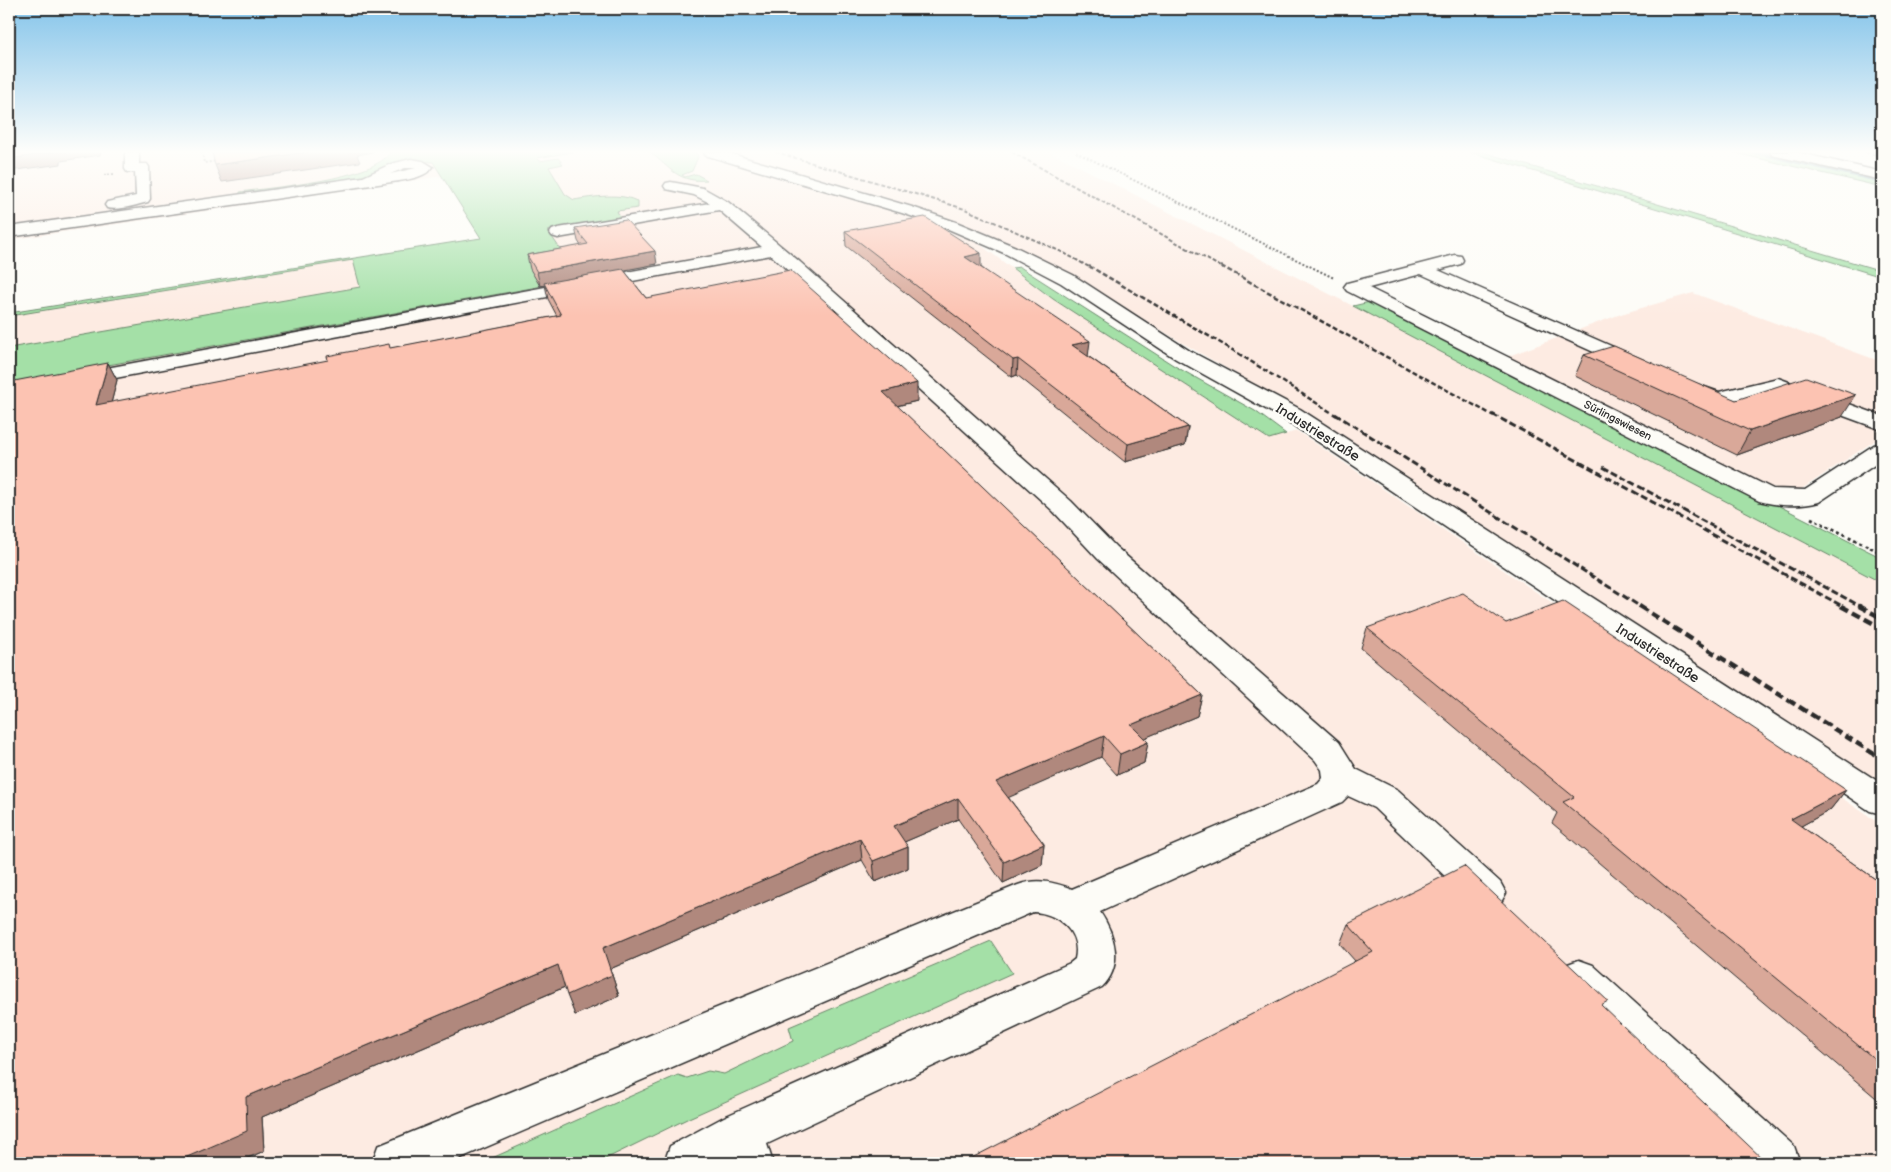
<svg xmlns="http://www.w3.org/2000/svg" width="1891" height="1172" viewBox="0 0 1891 1172" font-family="'Balsamiq Sans',sans-serif">
<rect width="100%" height="100%" fill="#fdfcf7"/>
<filter id="ink" filterUnits="userSpaceOnUse"><feTurbulence type="fractalNoise" baseFrequency=".02" numOctaves="2"/><feDisplacementMap in="SourceGraphic" scale="10" xChannelSelector="R" yChannelSelector="G"/><feConvolveMatrix kernelMatrix="1 2 1 2 8 2 1 2 1" color-interpolation-filters="sRGB"/></filter>
<g filter="url(#ink)">
<g fill="#fdebe2">
<polygon points="9,152 397,152 433,162 443,176 9,240"/>
<polygon points="506,152 698,152 911,216 978,243 1053,299 1269,439 1297,431 1882,825 1882,1163 9,1163 9,313 481,238 465,212"/>
<polygon points="719,152 1051,152 1353,306 1882,583 1882,787 1367,453 1299,410 1174,338 1076,277 1017,247 955,222"/>
<polygon points="1693,293 1882,362 1882,436 1800,490 1782,490 1756,482 1503,358 1621,314"/>
</g>
<g fill="#a4e0a7" stroke="#688669">
<path d="M391,152H573L537,158L540,161L558,158L563,164L549,167L565,194L574,200C592,197 623,192 638,202V208L617,211L620,217L548,231L567,259L529,266L543,286L9,383V348L360,287L353,260L9,316V313L481,238L433,162L417,161L387,167L357,179L240,195V192C273,187 372,180 391,152Z"/>
<path d="M650,152H696L698,157L692,171L682,175L685,177L696,174L707,180C679,183 670,168 650,152Z"/>
<polygon points="1470,152 1483,152 1882,271 1882,277"/>
<polygon points="1731,152 1766,152 1882,178 1882,187"/>
<polygon points="1020,267 1173,365 1255,411 1286,434 1269,439 1053,299 1012,268"/>
<polygon points="1374,301 1882,558 1882,583 1353,306"/>
<polygon points="991,941 1012,973 691,1117 597,1163 481,1163 678,1075 687,1078 708,1071 724,1074 793,1041 789,1027"/>
</g>
<g fill="none" stroke-linecap="round" stroke-linejoin="round">
<polyline stroke="#6795a0" stroke-width="4" points="1754,152 1882,181"/>
<defs>
<g id="minor">
<path d="M125,152H139V164H147L149,167L150,199L148,202C136,205 119,211 107,208L105,205L107,202L136,196L135,172H127L125,169Z"/>
<polygon points="704,152 725,152 912,207 956,222 1016,247 1073,275 1190,351 1300,409 1882,784 1882,814 1870,811 1284,419 1176,359 1061,283 1004,253 946,228 902,213 705,155"/>
<path d="M411,159L423,161L433,167C425,177 411,179 399,181L9,237V227L363,177L391,164ZM405,168H416L390,174Z"/>
<path d="M671,182L703,188L728,202L800,262L1071,501L1116,547L1339,742L1356,769L1398,790L1500,882L1506,893L1500,904L1487,909L1474,904L1374,808L1348,796L1342,802L1100,912C1115,934 1124,966 1102,987L767,1144L773,1163H664L670,1146L724,1117L1070,963L1075,959C1081,932 1058,913 1033,912L449,1163H372L378,1146L1018,885C1038,878 1053,882 1072,889L1318,784L1323,778L1322,770L1315,760L1098,559L1053,511L771,255L9,398V386L762,247L719,210L558,238L552,236L550,233L552,230L558,228L710,203L694,195L666,189L664,186L666,183Z"/>
<path d="M1455,255L1461,256L1463,260L1461,264L1438,270L1643,360L1646,364L1643,368L1636,370L1629,368L1421,274L1369,288L1773,489L1805,490L1874,445L1882,443V460L1819,502C1801,507 1777,506 1759,501L1347,291L1344,287L1347,283Z"/>
<polygon points="1778,378 1882,416 1882,430 1776,391 1717,405 1686,393 1683,389 1686,385 1693,383 1719,392"/>
<polygon points="1579,960 1593,965 1794,1146 1800,1163 1744,1163 1565,991 1559,978 1565,965"/>
</g>
<polygon id="major" points="1771,152 1796,152 1882,172 1882,180 1772,155"/>
</defs>
<use href="#minor" stroke="#2b2b2b" stroke-width="3"/>
<use href="#major" stroke="#2b2b2b" stroke-width="3"/>
<g stroke="#2b2b2b" stroke-width="2" stroke-dasharray="2 2" stroke-linecap="butt">
<polyline points="202,152 204,163 217,161"/>
<polyline points="1076,152 1334,278"/>
<polyline points="104,175 114,174"/>
</g>
<polyline stroke="#2b2b2b" stroke-width="3" stroke-dasharray="3 3" stroke-linecap="butt" points="1811,518 1882,553"/>
<use href="#minor" fill="#fdfcf7" fill-rule="evenodd"/>
<use href="#major" fill="#fdfcf7" fill-rule="evenodd"/>
<g stroke="#2b2b2b" stroke-width="2" stroke-dasharray="4 2" stroke-linecap="butt">
<polyline points="776,152 965,209 1064,253 1091,268"/>
<polyline points="1012,152 1223,268"/>
<polyline points="1866,152 1882,156"/>
</g>
<g stroke="#2b2b2b" stroke-width="2.5" stroke-dasharray="5 2.5" stroke-linecap="butt">
<polyline points="1089,266 1236,352 1337,416"/>
<polyline points="1221,266 1494,416"/>
</g>
<g stroke="#2b2b2b" stroke-width="3" stroke-dasharray="7 3" stroke-linecap="butt">
<polyline points="1335,414 1641,607"/>
<polyline points="1492,414 1844,607"/>
<polyline points="1603,467 1862,607"/>
</g>
<g stroke="#2b2b2b" stroke-width="4.5" stroke-dasharray="9 4.5" stroke-linecap="butt">
<polyline points="1639,606 1882,759"/>
<polyline points="1841,606 1882,628"/>
<polyline points="1859,606 1882,618"/>
</g>
</g>
<g fill="#d9a899" stroke="#2b2b2b">
<polygon points="575,228 657,264 624,270 646,298 917,401 897,406 1202,695 1197,716 1144,738 1148,742 1144,763 1117,775 1101,757 1008,797 1044,844 1042,865 1003,883 958,819 904,842 908,847 908,868 875,882 862,860 610,969 619,996 575,1015 565,987 262,1117 264,1151 236,1163 9,1163 108,363 117,380 111,403 557,316 548,299 545,285 540,286 530,269 527,255 581,246 578,241"/>
<polygon points="845,231 981,267 1088,356 1188,427 1185,445 1125,462 1017,375 1012,377 846,246"/>
<polygon points="1584,355 1736,400 1842,417 1737,455 1575,376"/>
<polygon points="1506,623 1846,790 1830,810 1801,826 1882,884 1882,1103 1552,823 1557,813 1361,648 1367,628"/>
<polygon points="1348,924 1603,1007 1355,961 1340,944"/>
</g>
<g fill="#b0887d" stroke="#2b2b2b">
<polygon points="55,152 101,152 100,155 61,161 61,164 9,171 9,159"/>
<polygon points="308,152 373,152 357,155 360,162 222,182 215,165"/>
<polygon points="655,251 657,264 540,286 537,272"/>
<polygon points="981,253 981,268 965,257"/>
<polygon points="1090,341 1088,357 1072,345"/>
<polygon points="1018,359 1017,375 1012,377 1013,360"/>
<polygon points="108,363 117,380 106,423 96,405"/>
<polygon points="917,383 917,401 883,409 883,392"/>
<polygon points="1856,395 1842,417 1737,455 1750,431"/>
<polygon points="1188,427 1185,445 1125,462 1128,444"/>
<polygon points="1202,695 1197,716 1128,745 1131,725"/>
<polygon points="1104,736 1101,757 996,803 996,782"/>
<polygon points="1148,742 1144,763 1117,775 1120,754"/>
<polygon points="1846,790 1830,810 1776,840 1791,819"/>
<polygon points="958,798 958,819 895,846 894,826"/>
<polygon points="860,839 862,860 610,969 619,996 575,1015 567,995 603,948"/>
<polygon points="1044,844 1042,865 1003,883 1004,862"/>
<polygon points="908,847 908,868 875,882 873,861"/>
<polygon points="558,965 567,986 262,1117 264,1151 236,1163 187,1163 187,1157 246,1097"/>
</g>
<g fill="#fcc3b2" stroke="#2b2b2b">
<polygon points="9,152 55,152 9,159"/>
<polygon points="212,152 308,152 215,165"/>
<polygon points="925,217 981,253 965,257 1090,341 1072,345 1188,427 1128,444 1018,359 1013,360 845,231"/>
<polygon points="626,220 655,251 537,272 527,255 588,244 575,228"/>
<polygon points="623,269 646,298 790,270 917,383 883,392 1202,695 1131,725 1148,742 1120,754 1104,736 996,782 1044,844 1004,862 958,798 894,826 908,847 873,861 860,839 603,948 612,975 567,995 558,965 246,1097 247,1131 187,1157 187,1163 9,1163 9,382 108,363 96,405 328,360 327,356 389,344 390,348 561,315 544,283"/>
<polygon points="1614,346 1736,400 1806,377 1856,395 1750,431 1584,355"/>
<polygon points="1463,593 1506,623 1563,601 1846,790 1791,819 1882,884 1882,1065 1563,802 1574,797 1367,628"/>
<polygon points="1464,866 1608,1001 1601,1005 1767,1163 962,1163 1373,952 1348,924"/>
</g>
</g>
<linearGradient id="sky" x2="0" y2="1"><stop stop-color="#84c4ea"/><stop offset="0.48" stop-color="#fefefb"/><stop offset="1" stop-color="#fefefb" stop-opacity="0"/></linearGradient>
<rect width="1891" height="316" fill="url(#sky)"/>
<g text-anchor="middle" stroke-width="5" stroke-linejoin="round" paint-order="stroke">
<g font-size="11" fill="#2b2b2b" stroke="#fdfcf7">
<text transform="translate(1618 420) rotate(27)" y="4">Sürlingswiesen</text>
</g>
<g font-size="14" fill="#2b2b2b" stroke="#fdfcf7">
<text transform="translate(1318 432) rotate(32)" y="5">Industriestraße</text>
<text transform="translate(1658 653) rotate(33)" y="5">Industriestraße</text>
</g>
</g>
<rect width="1891" height="1172" fill="none" stroke="#fdfcf7" stroke-width="30"/>
<rect x="15" y="15" width="1861" height="1142" fill="none" stroke="#2b2b2b" stroke-width="2" filter="url(#ink)"/>
</svg>
